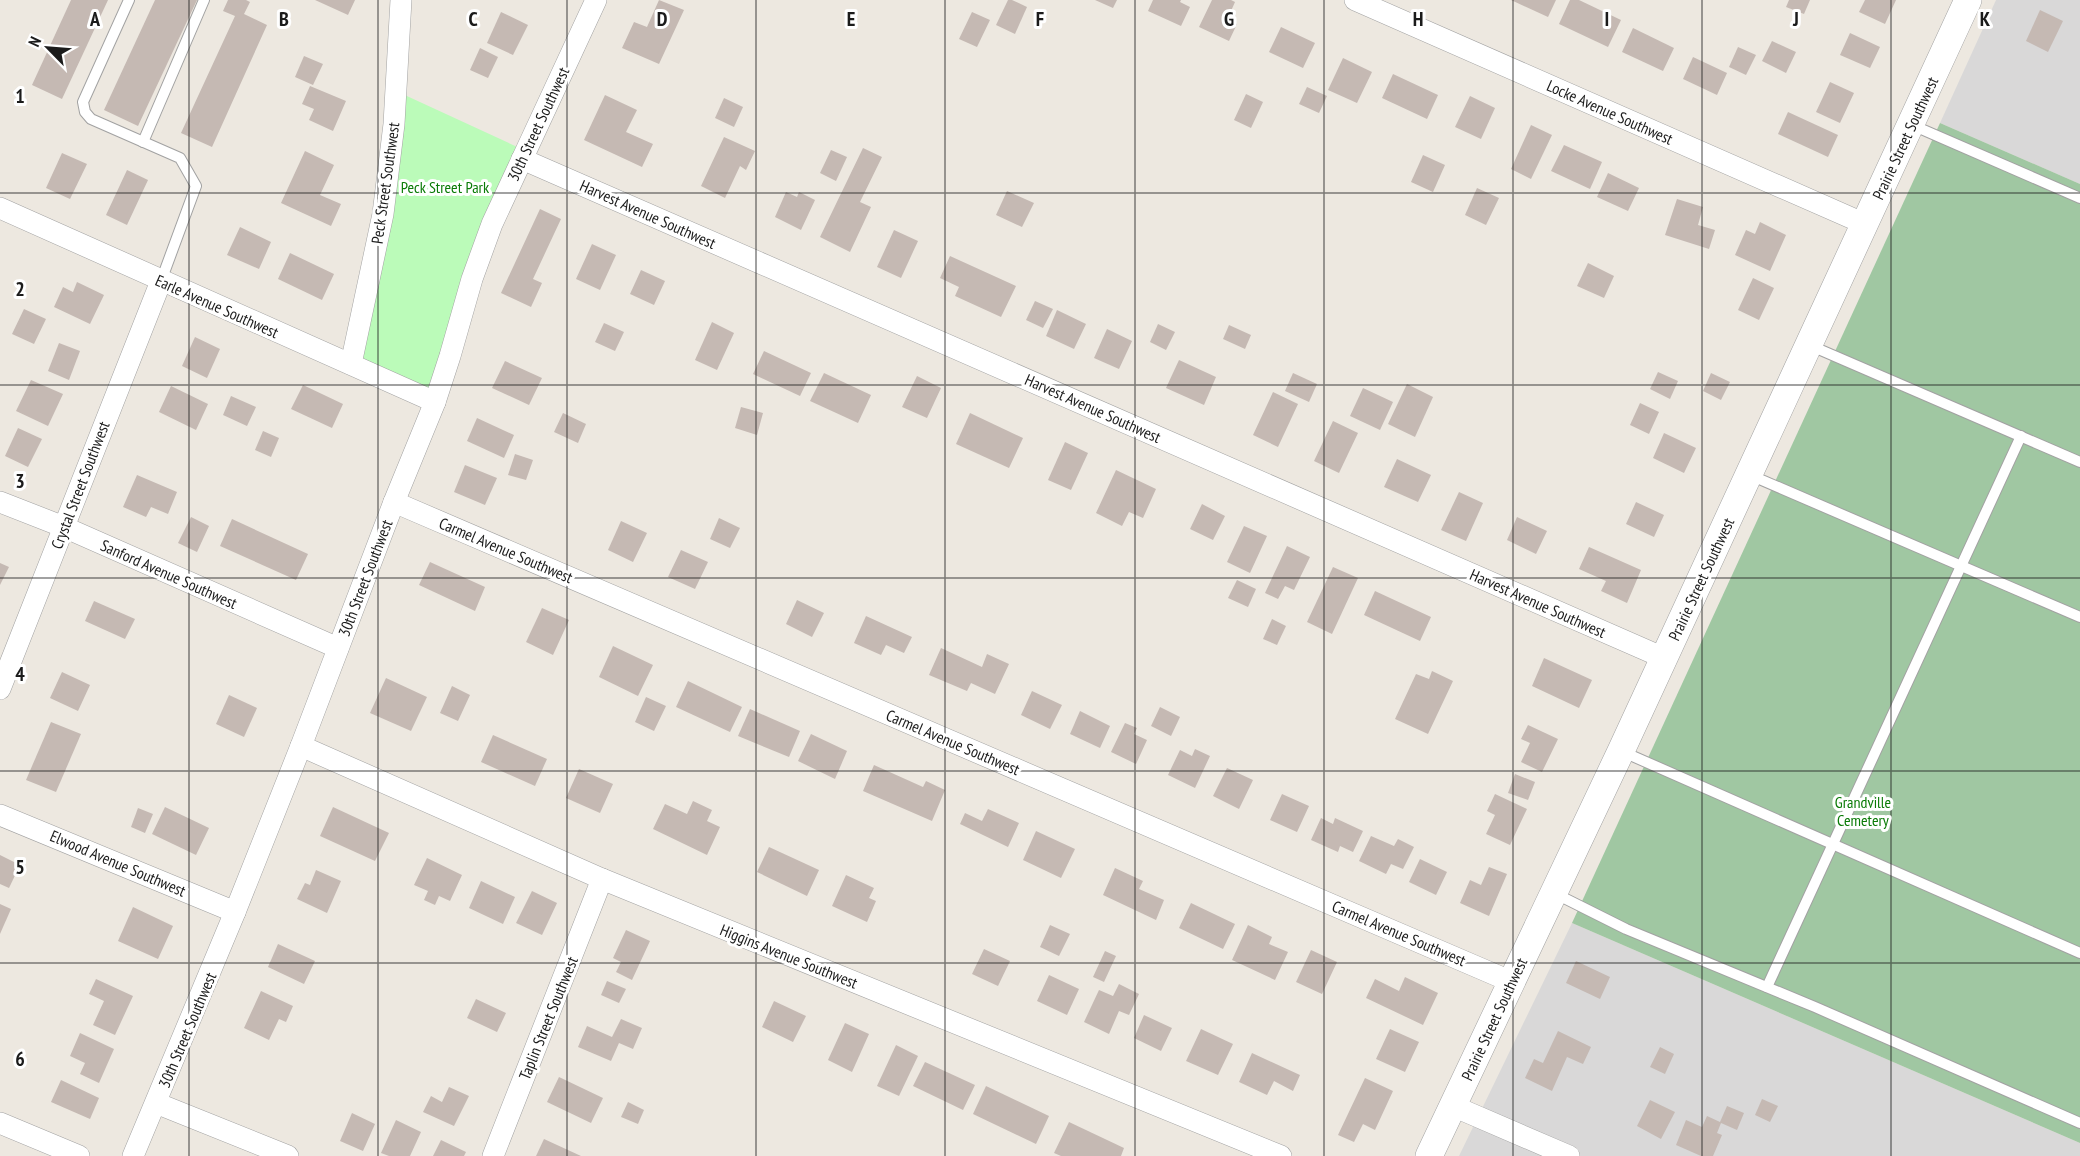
<svg xmlns="http://www.w3.org/2000/svg" width="2080" height="1156" viewBox="0 0 2080 1156" font-family="'PT Sans Narrow',sans-serif">
<rect width="100%" height="100%" fill="#ede8e0"/>
<g fill="#d9d8d8">
<polygon points="1996,0 2080,0 2080,184 1940,123"/>
<polygon points="1572,923 2080,1143 2080,1156 1459,1156"/>
</g>
<polygon fill="#a0c7a2" points="1940,123 2080,184 2080,1143 1572,923"/>
<polygon fill="#bbfbb9" points="396,91 526,151 435,402 351,364"/>
<g fill="#c5b9b3">
<polygon points="71,0 108,0 62,99 32,85"/>
<polygon points="155,0 197,0 138,126 104,110"/>
<polygon points="228,0 246,0 250,2 244,14 267,25 212,147 181,133 235,16 223,11"/>
<polygon points="315,0 355,0 348,15"/>
<polygon points="659,0 684,10 659,64 622,48 634,22 647,27"/>
<polygon points="1008,0 1012,0 1027,7 1015,34 996,25"/>
<polygon points="1095,0 1117,0 1113,8"/>
<polygon points="1153,0 1181,0 1180,2 1190,7 1181,26 1148,11"/>
<polygon points="1212,0 1231,0 1235,2 1227,20 1237,24 1229,41 1199,27"/>
<polygon points="1511,0 1556,0 1548,17"/>
<polygon points="1570,0 1579,0 1621,20 1608,47 1559,24"/>
<polygon points="1789,0 1810,0 1804,14 1786,7"/>
<polygon points="1865,0 1896,0 1885,24 1859,12"/>
<polygon points="2040,10 2063,21 2048,52 2026,41"/>
<polygon points="501,12 528,25 513,55 487,43"/>
<polygon points="972,12 990,20 977,47 959,39"/>
<polygon points="1281,27 1315,43 1303,68 1269,52"/>
<polygon points="1633,28 1674,48 1663,71 1622,52"/>
<polygon points="1850,33 1880,47 1870,68 1840,55"/>
<polygon points="1772,41 1796,52 1786,73 1762,61"/>
<polygon points="1738,47 1756,55 1746,75 1729,67"/>
<polygon points="480,48 498,57 488,78 470,70"/>
<polygon points="304,56 323,64 313,85 295,77"/>
<polygon points="1693,57 1727,73 1717,95 1683,79"/>
<polygon points="1343,58 1372,72 1357,103 1328,90"/>
<polygon points="1393,74 1438,95 1427,119 1382,98"/>
<polygon points="1830,82 1854,93 1840,123 1816,112"/>
<polygon points="310,86 346,101 333,131 309,120 314,109 302,104"/>
<polygon points="1307,87 1327,96 1319,113 1299,104"/>
<polygon points="1246,94 1263,102 1251,128 1234,120"/>
<polygon points="605,95 637,110 626,132 653,144 642,167 584,140"/>
<polygon points="1470,96 1495,108 1481,139 1455,127"/>
<polygon points="724,98 743,107 734,127 715,118"/>
<polygon points="1788,112 1838,135 1828,157 1778,134"/>
<polygon points="1531,125 1552,135 1531,179 1511,169"/>
<polygon points="724,137 755,151 746,170 740,166 725,198 701,186"/>
<polygon points="1564,145 1602,162 1590,189 1551,171"/>
<polygon points="863,148 882,157 860,202 871,207 850,252 820,237"/>
<polygon points="831,150 847,157 836,181 820,173"/>
<polygon points="305,151 334,165 320,195 341,204 331,226 281,203"/>
<polygon points="62,153 87,164 70,199 46,188"/>
<polygon points="1423,155 1445,165 1433,192 1411,182"/>
<polygon points="127,170 148,180 127,225 106,215"/>
<polygon points="1608,173 1639,188 1628,211 1597,197"/>
<polygon points="1477,188 1499,198 1486,225 1465,215"/>
<polygon points="1007,191 1034,203 1022,227 996,215"/>
<polygon points="786,192 797,197 799,192 815,200 801,230 775,217"/>
<polygon points="1677,199 1703,207 1698,225 1715,230 1709,249 1665,235"/>
<polygon points="540,209 561,219 533,279 542,283 531,307 501,293"/>
<polygon points="1760,222 1786,235 1770,271 1735,255 1746,230 1755,234"/>
<polygon points="240,227 271,242 259,269 227,255"/>
<polygon points="894,230 918,241 901,278 877,267"/>
<polygon points="592,244 616,255 600,290 576,279"/>
<polygon points="290,253 334,274 322,300 278,279"/>
<polygon points="950,256 1016,286 1001,317 955,296 959,287 940,278"/>
<polygon points="1588,263 1614,276 1604,298 1577,286"/>
<polygon points="641,270 665,281 654,305 630,294"/>
<polygon points="1753,278 1774,288 1759,320 1738,310"/>
<polygon points="77,282 104,295 90,324 54,307 63,287 73,292"/>
<polygon points="1035,301 1053,309 1043,328 1026,320"/>
<polygon points="24,309 46,319 34,344 12,334"/>
<polygon points="1057,310 1086,324 1074,349 1046,336"/>
<polygon points="712,322 734,333 717,370 695,360"/>
<polygon points="604,323 624,332 615,351 595,342"/>
<polygon points="1158,324 1175,332 1166,350 1150,342"/>
<polygon points="1229,325 1251,335 1245,349 1223,339"/>
<polygon points="1107,329 1132,341 1119,369 1094,358"/>
<polygon points="195,337 220,349 207,378 182,366"/>
<polygon points="59,343 80,351 69,380 48,371"/>
<polygon points="764,351 811,373 800,396 753,374"/>
<polygon points="1179,360 1216,377 1204,405 1166,388"/>
<polygon points="505,361 542,378 529,405 492,388"/>
<polygon points="1658,372 1678,381 1670,399 1650,389"/>
<polygon points="824,373 871,395 858,423 810,401"/>
<polygon points="1293,373 1317,384 1309,402 1285,391"/>
<polygon points="1711,373 1730,382 1721,400 1703,391"/>
<polygon points="917,376 941,388 927,418 902,407"/>
<polygon points="31,380 63,394 48,426 16,411"/>
<polygon points="1407,384 1433,397 1415,437 1388,424"/>
<polygon points="303,385 343,404 332,428 291,409"/>
<polygon points="171,386 208,404 196,430 159,412"/>
<polygon points="1363,388 1393,402 1380,430 1350,416"/>
<polygon points="1273,392 1298,404 1278,447 1253,435"/>
<polygon points="231,396 256,407 247,426 223,415"/>
<polygon points="1640,403 1659,412 1649,434 1630,425"/>
<polygon points="741,407 763,413 757,435 735,428"/>
<polygon points="563,413 586,424 578,443 554,432"/>
<polygon points="970,413 1023,438 1009,468 956,444"/>
<polygon points="477,418 514,435 504,458 467,441"/>
<polygon points="1333,421 1358,433 1339,473 1314,461"/>
<polygon points="18,428 42,439 28,467 5,456"/>
<polygon points="263,431 279,438 271,457 255,450"/>
<polygon points="1664,433 1696,448 1684,473 1653,458"/>
<polygon points="1065,442 1088,453 1071,490 1048,480"/>
<polygon points="515,454 533,460 526,480 508,475"/>
<polygon points="1397,459 1431,475 1418,502 1384,487"/>
<polygon points="465,465 497,478 485,505 454,492"/>
<polygon points="1116,470 1156,489 1143,518 1129,512 1122,526 1096,513"/>
<polygon points="137,475 177,492 168,514 151,507 146,517 123,507"/>
<polygon points="1459,492 1483,503 1466,541 1441,530"/>
<polygon points="1636,502 1664,515 1654,537 1626,524"/>
<polygon points="1202,504 1225,516 1213,540 1190,529"/>
<polygon points="191,517 209,526 197,552 178,543"/>
<polygon points="1517,517 1547,531 1536,554 1507,540"/>
<polygon points="719,518 740,528 730,548 710,539"/>
<polygon points="232,519 308,554 296,580 220,546"/>
<polygon points="621,521 647,533 633,562 608,550"/>
<polygon points="1244,526 1267,536 1250,573 1227,562"/>
<polygon points="1287,546 1310,557 1294,590 1285,586 1278,599 1265,593"/>
<polygon points="1589,547 1641,570 1627,603 1601,591 1606,581 1579,569"/>
<polygon points="681,550 708,562 695,589 668,577"/>
<polygon points="430,562 485,587 475,611 419,585"/>
<polygon points="0,563 9,567 0,585"/>
<polygon points="1333,567 1358,578 1332,634 1307,622"/>
<polygon points="1237,580 1256,589 1248,607 1228,598"/>
<polygon points="1375,591 1431,617 1420,641 1364,615"/>
<polygon points="797,600 824,613 812,637 786,624"/>
<polygon points="94,601 135,619 125,639 85,621"/>
<polygon points="542,608 569,620 553,655 526,642"/>
<polygon points="866,616 912,637 904,653 886,645 881,655 854,643"/>
<polygon points="1272,619 1286,626 1277,645 1263,639"/>
<polygon points="613,646 653,665 638,696 599,677"/>
<polygon points="941,648 982,667 987,654 1009,664 995,694 971,683 967,691 929,675"/>
<polygon points="1544,658 1592,680 1579,708 1532,686"/>
<polygon points="1432,671 1453,681 1428,734 1395,719 1416,674 1429,679"/>
<polygon points="62,672 90,685 78,711 50,698"/>
<polygon points="386,678 427,697 411,731 370,713"/>
<polygon points="688,681 742,707 730,732 676,707"/>
<polygon points="452,686 470,695 458,721 440,713"/>
<polygon points="1032,691 1062,705 1050,729 1021,715"/>
<polygon points="229,695 257,708 244,737 216,724"/>
<polygon points="646,697 666,706 654,731 635,722"/>
<polygon points="1160,707 1180,717 1171,736 1151,726"/>
<polygon points="750,709 800,731 789,757 738,736"/>
<polygon points="1080,711 1110,726 1100,748 1070,734"/>
<polygon points="51,722 81,734 56,792 26,780"/>
<polygon points="1125,723 1137,728 1134,734 1147,740 1136,764 1111,752"/>
<polygon points="1528,725 1558,739 1542,772 1521,762 1530,743 1521,739"/>
<polygon points="811,734 847,751 835,779 798,761"/>
<polygon points="493,735 547,759 535,786 481,762"/>
<polygon points="1195,749 1210,756 1195,788 1168,775 1180,750 1192,756"/>
<polygon points="874,765 923,787 926,781 945,790 932,821 863,791"/>
<polygon points="1227,768 1253,780 1239,809 1213,796"/>
<polygon points="579,769 613,784 600,813 566,798"/>
<polygon points="1515,774 1535,782 1528,800 1508,793"/>
<polygon points="1282,794 1309,806 1297,832 1270,820"/>
<polygon points="1495,794 1527,809 1510,845 1486,834 1495,815 1487,811"/>
<polygon points="693,801 712,810 707,821 720,827 707,855 653,829 665,804 687,814"/>
<polygon points="165,807 209,828 196,855 152,834"/>
<polygon points="333,807 389,833 375,861 320,836"/>
<polygon points="138,808 153,814 145,833 131,827"/>
<polygon points="988,809 1019,823 1008,847 960,824 965,813 982,821"/>
<polygon points="1321,818 1333,824 1335,818 1363,831 1353,852 1340,846 1338,852 1311,840"/>
<polygon points="1036,831 1075,849 1061,878 1023,860"/>
<polygon points="1371,836 1394,846 1398,839 1414,847 1403,869 1391,864 1386,874 1359,861"/>
<polygon points="769,847 819,870 807,896 757,872"/>
<polygon points="0,855 20,865 9,888 0,884"/>
<polygon points="427,858 462,875 450,901 439,896 435,905 424,900 428,891 414,885"/>
<polygon points="1420,859 1447,872 1436,895 1409,882"/>
<polygon points="1489,867 1507,874 1489,916 1460,903 1470,880 1481,885"/>
<polygon points="1115,868 1143,881 1139,889 1164,900 1156,920 1103,895"/>
<polygon points="316,870 341,881 327,913 297,899 305,883 310,885"/>
<polygon points="846,875 874,888 869,898 876,901 867,922 832,906"/>
<polygon points="481,881 515,897 503,924 469,908"/>
<polygon points="532,891 557,903 542,935 516,923"/>
<polygon points="1191,903 1235,924 1223,949 1179,928"/>
<polygon points="0,904 11,909 0,934"/>
<polygon points="133,907 173,926 158,959 118,941"/>
<polygon points="1050,925 1070,934 1059,956 1040,947"/>
<polygon points="1248,925 1272,937 1269,944 1288,952 1275,980 1232,960"/>
<polygon points="626,930 650,941 632,980 616,972 621,962 613,958"/>
<polygon points="278,944 315,961 304,984 268,967"/>
<polygon points="984,949 1010,961 998,986 972,974"/>
<polygon points="1311,950 1337,962 1322,994 1296,982"/>
<polygon points="1105,951 1116,956 1104,982 1093,977"/>
<polygon points="1576,961 1610,977 1600,999 1566,983"/>
<polygon points="1049,975 1079,989 1067,1015 1037,1001"/>
<polygon points="1405,977 1438,993 1423,1025 1366,998 1375,979 1399,991"/>
<polygon points="96,979 133,996 115,1035 93,1025 104,1001 89,994"/>
<polygon points="607,981 626,989 619,1003 601,995"/>
<polygon points="1119,984 1139,994 1129,1015 1119,1011 1109,1034 1084,1022 1099,990 1113,996"/>
<polygon points="261,991 293,1006 286,1022 279,1019 269,1040 244,1028"/>
<polygon points="476,999 506,1013 497,1032 467,1018"/>
<polygon points="774,1001 806,1016 793,1042 762,1027"/>
<polygon points="1144,1015 1172,1028 1161,1051 1134,1038"/>
<polygon points="621,1019 642,1028 633,1049 619,1043 611,1061 578,1047 587,1026 612,1037"/>
<polygon points="845,1023 869,1034 852,1072 828,1060"/>
<polygon points="1201,1029 1233,1044 1218,1075 1186,1061"/>
<polygon points="1390,1029 1419,1042 1405,1072 1376,1059"/>
<polygon points="1558,1031 1591,1047 1583,1064 1567,1057 1552,1091 1525,1078 1534,1059 1543,1063"/>
<polygon points="80,1033 114,1049 99,1083 80,1074 85,1063 70,1056"/>
<polygon points="896,1045 918,1056 899,1096 877,1086"/>
<polygon points="1660,1047 1674,1054 1665,1074 1650,1067"/>
<polygon points="1252,1053 1300,1075 1293,1091 1274,1081 1267,1095 1239,1082"/>
<polygon points="925,1062 975,1085 963,1110 913,1086"/>
<polygon points="559,1077 603,1098 591,1123 547,1102"/>
<polygon points="1365,1078 1393,1091 1375,1130 1363,1124 1354,1142 1338,1135"/>
<polygon points="61,1080 99,1098 90,1119 51,1102"/>
<polygon points="986,1086 1049,1116 1036,1144 973,1114"/>
<polygon points="449,1087 469,1096 454,1126 423,1112 431,1096 442,1102"/>
<polygon points="1762,1099 1778,1106 1770,1122 1755,1115"/>
<polygon points="1650,1100 1675,1112 1661,1139 1637,1126"/>
<polygon points="628,1102 644,1110 638,1124 621,1117"/>
<polygon points="1727,1106 1744,1113 1737,1130 1721,1123 1717,1133 1722,1135 1713,1156 1701,1156 1676,1145 1686,1120 1702,1127 1707,1116 1720,1122"/>
<polygon points="352,1113 375,1124 363,1151 340,1141"/>
<polygon points="396,1120 421,1132 410,1156 389,1156 381,1153"/>
<polygon points="1069,1122 1124,1148 1121,1156 1061,1156 1054,1153"/>
<polygon points="544,1139 581,1156 536,1156"/>
<polygon points="441,1140 466,1152 464,1156 433,1156"/>
</g>
<g fill="none" stroke-linecap="round" stroke-linejoin="round">
<defs>
<g id="service">
<polyline points="129,0 83,102 85,112 91,119 180,158 196,186 161,281"/>
<polyline points="1912,125 2080,198"/>
<polyline points="143,142 204,0"/>
<polyline points="1809,345 2080,462"/>
<polyline points="1750,475 2080,617"/>
<polyline points="1621,751 2080,953"/>
<polyline points="1554,893 1626,929 1815,1007 2080,1123"/>
<polyline points="1767,987 2021,436"/>
</g>
<g id="minor">
<polyline points="1355,0 1865,224"/>
<polyline points="522,159 1664,658"/>
<polyline points="0,208 435,402"/>
<polyline points="351,364 383,214 394,124 401,0"/>
<polyline points="0,502 64,527 338,648"/>
<polyline points="394,502 1512,982"/>
<polyline points="0,689 161,281"/>
<polyline points="301,746 602,879 1281,1156"/>
<polyline points="0,815 235,912"/>
<polyline points="156,1103 288,1156"/>
<polyline points="1453,1106 1569,1156"/>
<polyline points="0,1123 79,1156"/>
<polyline points="133,1156 235,912 301,746 394,502 435,402 450,356 472,279 492,224 596,0"/>
<polyline points="493,1156 602,879"/>
</g>
<polyline id="tertiary" points="1429,1156 1621,751 1968,0"/>
</defs>
<use href="#service" stroke="#a2a2a2" stroke-width="12"/>
<use href="#minor" stroke="#a2a2a2" stroke-width="22"/>
<use href="#tertiary" stroke="#a2a2a2" stroke-width="28"/>
<use href="#service" stroke="#fff" stroke-width="10"/>
<use href="#minor" stroke="#fff" stroke-width="21"/>
<use href="#tertiary" stroke="#fff" stroke-width="27"/>
</g>
<path fill="none" stroke="#1b1b1b" stroke-width="1.5" stroke-opacity="0.55" d="M189,0V1156M378,0V1156M567,0V1156M756,0V1156M945,0V1156M1135,0V1156M1324,0V1156M1513,0V1156M1702,0V1156M1891,0V1156M0,193H2080M0,385H2080M0,578H2080M0,771H2080M0,963H2080"/>
<g text-anchor="middle" stroke-width="6" stroke-linejoin="round" paint-order="stroke">
<g font-size="16" fill="#1b1b1b" stroke="#fff">
<text transform="translate(1610 112) rotate(24)" y="6">Locke Avenue Southwest</text>
<text transform="translate(538 124) rotate(-65)" y="6">30th Street Southwest</text>
<text transform="translate(1905 138) rotate(-65)" y="6">Prairie Street Southwest</text>
<text transform="translate(385 183) rotate(-82)" y="6">Peck Street Southwest</text>
<text transform="translate(648 214) rotate(24)" y="6">Harvest Avenue Southwest</text>
<text transform="translate(217 306) rotate(24)" y="6">Earle Avenue Southwest</text>
<text transform="translate(1093 408) rotate(24)" y="6">Harvest Avenue Southwest</text>
<text transform="translate(80 485) rotate(-69)" y="6">Crystal Street Southwest</text>
<text transform="translate(506 550) rotate(23)" y="6">Carmel Avenue Southwest</text>
<text transform="translate(169 574) rotate(24)" y="6">Sanford Avenue Southwest</text>
<text transform="translate(365 578) rotate(-69)" y="6">30th Street Southwest</text>
<text transform="translate(1701 579) rotate(-65)" y="6">Prairie Street Southwest</text>
<text transform="translate(1538 603) rotate(24)" y="6">Harvest Avenue Southwest</text>
<text transform="translate(953 742) rotate(23)" y="6">Carmel Avenue Southwest</text>
<text transform="translate(118 863) rotate(23)" y="6">Elwood Avenue Southwest</text>
<text transform="translate(1399 933) rotate(23)" y="6">Carmel Avenue Southwest</text>
<text transform="translate(789 956) rotate(22)" y="6">Higgins Avenue Southwest</text>
<text transform="translate(548 1018) rotate(-68)" y="6">Taplin Street Southwest</text>
<text transform="translate(1494 1019) rotate(-65)" y="6">Prairie Street Southwest</text>
<text transform="translate(187 1030) rotate(-67)" y="6">30th Street Southwest</text>
</g>
<g font-size="16" fill="#0a7b07" stroke="#fff">
<text x="445" y="193">Peck Street Park</text>
<text x="1863" y="808">Grandville<tspan x="1863" dy="18">Cemetery</tspan></text>
</g>
</g>
<g font-size="20" text-anchor="middle" font-weight="bold" fill="#1b1b1b" stroke="#fff" stroke-width="6" stroke-linejoin="round" paint-order="stroke">
<text x="95" y="26">A</text>
<text x="284" y="26">B</text>
<text x="473" y="26">C</text>
<text x="662" y="26">D</text>
<text x="851" y="26">E</text>
<text x="1040" y="26">F</text>
<text x="1229" y="26">G</text>
<text x="1418" y="26">H</text>
<text x="1607" y="26">I</text>
<text x="1796" y="26">J</text>
<text x="1985" y="26">K</text>
<text x="20" y="103">1</text>
<text x="20" y="296">2</text>
<text x="20" y="488">3</text>
<text x="20" y="681">4</text>
<text x="20" y="874">5</text>
<text x="20" y="1066">6</text>
</g>
<g transform="translate(48 48) rotate(295)" stroke="#ffffff" stroke-width="4.5" paint-order="stroke">
<path d="M0-4.5L10 22L0 15L-10 22Z" fill="#1b1b1b"/>
<text y="-9" font-size="16" font-weight="bold" text-anchor="middle" fill="#1b1b1b">N</text>
</g>
</svg>
